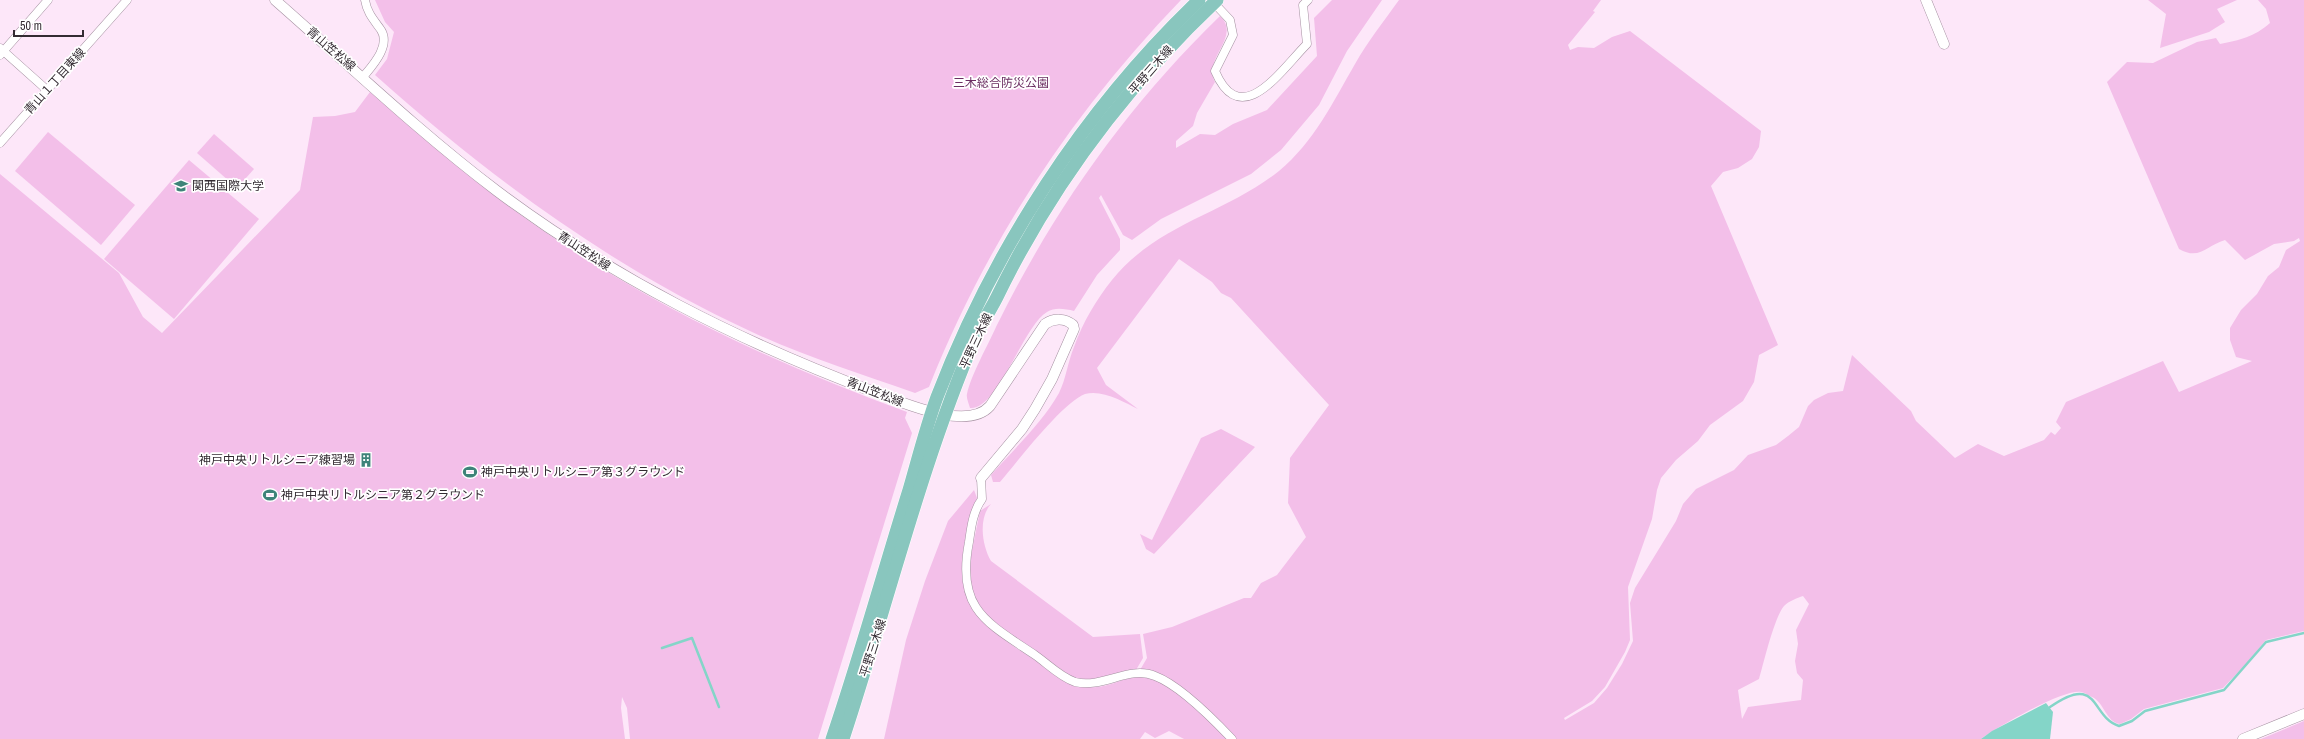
<svg xmlns="http://www.w3.org/2000/svg" width="2304" height="739" viewBox="0 0 2304 739" font-family="'Archivo Narrow','Noto Sans JP',sans-serif">
<rect width="100%" height="100%" fill="#fde7f9"/>
<g fill="#f3bfe9" fill-rule="evenodd">
<path d="M375,0H1181C1072,113 987,241 929,387L915,393C861,374 804,356 752,332C609,266 492,179 375,75L387,59L394,32L385,22Z"/>
<path d="M1332,0H1382L1347,51L1319,105L1281,150L1251,174L1161,219L1132,240L1123,235L1101,195L1099,198L1120,239V250L1097,275L1074,311C1065,309 1055,307 1047,312C1023,326 998,410 970,408C969,404 966,398 967,394C971,375 988,345 996,327C1053,211 1127,106 1220,16C1242,37 1202,58 1215,82L1197,113L1193,126L1176,141V148L1200,134L1215,135L1233,124L1267,110L1317,56L1314,18Z"/>
<path d="M1399,0H1601L1593,11L1595,12L1568,45L1570,50L1578,47L1594,48L1612,37L1630,31L1761,131L1759,147L1752,159L1738,168L1723,172L1711,186L1778,345L1759,355L1754,382L1743,401L1710,425L1698,441L1676,460L1661,478L1657,490L1652,519L1628,587L1630,640L1625,652L1605,687L1592,701L1564,718L1565,720L1594,703L1607,688L1622,664L1633,641L1630,603L1635,588L1676,521L1683,504L1696,489L1734,470L1748,455L1776,445L1788,436L1799,427L1808,406L1814,400L1828,393L1843,391L1852,355L1911,411L1916,421L1955,458L1978,444L2004,456L2044,440L2051,432L2055,435L2061,428L2056,422L2066,402L2163,361L2179,392L2252,361L2236,357L2230,340V328L2241,310L2257,294L2268,276L2279,267L2286,250L2300,241L2299,238L2294,241L2274,244L2245,260L2225,240C2207,245 2200,261 2179,249L2107,82L2127,62L2153,63L2197,42L2216,38L2220,44C2240,40 2254,37 2270,23L2266,9L2258,0H2304V631L2266,640L2247,663L2223,688L2144,709L2131,719L2120,724C2106,722 2104,702 2092,697C2089,696 2084,692 2081,692C2063,689 1997,727 1981,739H1236L1189,696L1140,670L1147,658L1143,634L1172,627L1244,598H1251L1261,583L1277,575L1306,537L1288,503L1290,458L1329,405L1231,298L1221,293L1212,282L1179,259L1097,368L1106,385L1138,409C1124,402 1102,389 1085,394C1063,402 1017,462 1000,482H993L991,475C1014,449 1042,423 1059,393C1066,379 1068,361 1074,347C1083,322 1096,300 1112,280C1157,224 1225,214 1279,171C1314,142 1333,102 1355,64C1368,41 1384,21 1399,0ZM1803,596L1809,604L1796,630L1798,644L1795,661L1797,673L1803,680L1801,700L1748,707L1742,719L1738,690L1759,679C1764,662 1774,618 1784,606C1789,601 1797,598 1803,596Z"/>
<polygon points="2148,0 2237,0 2217,9 2225,22 2209,32 2160,48 2166,14"/>
<path d="M370,92C426,141 483,190 545,232C658,309 780,366 907,412L905,418L912,433L818,739H630L627,708L622,697L621,708L625,739H0V174L119,273L143,317L162,333L300,190L313,117L335,116L355,112Z"/>
<polygon points="48,132 135,205 101,245 15,171"/>
<polygon points="214,134 254,169 237,188 197,153"/>
<polygon points="189,160 259,219 174,319 104,259"/>
<polygon points="1221,429 1255,447 1154,554 1146,549 1140,534 1152,540 1201,438"/>
<path d="M974,490L977,498C950,581 954,609 1030,657C1049,669 1066,684 1089,687C1114,690 1130,668 1159,681C1180,690 1211,723 1228,739H1184L1169,731L1155,738L1145,732L1140,739H884L906,640L925,581L948,521Z"/>
<path d="M991,504C978,518 982,546 991,561L1093,637L1140,634L1143,658L1136,670L1097,680L1074,678L1021,643L987,616L977,603L967,575L980,511Z"/>
<polygon points="2304,721 2304,739 2261,739"/>
</g>
<polygon fill="#84d5c8" points="2046,703 2053,712 2050,739 1981,739 1992,731"/>
<g fill="none" stroke-linecap="round" stroke-linejoin="round">
<g stroke="#84d5c8" stroke-width="2.5">
<polyline points="662,648 692,638 719,707"/>
<path d="M2050,707C2100,672 2090,717 2119,726L2132,721L2145,711L2224,690L2266,642L2304,633"/>
</g>
<defs>
<g id="minor">
<path d="M1214,3L1230,20L1233,35L1215,71C1241,132 1281,70 1307,44L1303,5L1308,0"/>
<polyline points="0,48 47,90"/>
<polyline points="0,55 48,0"/>
<path d="M363,77C372,66 391,46 381,30C374,20 367,13 365,0"/>
<polyline points="0,143 127,0"/>
<path d="M981,478L982,499C973,511 971,528 969,542C956,609 986,622 1035,655C1048,664 1060,677 1075,682C1103,689 1129,665 1155,676C1179,685 1214,720 1232,739"/>
</g>
<g id="tertiary">
<path d="M275,0C348,64 419,132 497,191C613,278 739,341 874,392C902,402 967,432 990,406L1045,324C1054,318 1065,318 1073,325L1074,329L1052,379L1035,409L1022,429L981,478"/>
<polyline points="1926,0 1944,44"/>
<polyline points="2243,739 2304,714"/>
</g>
<g id="primary">
<path d="M832,739C860,657 883,573 909,490C918,459 926,427 937,397C994,249 1084,110 1199,0"/>
<path d="M843,739C887,606 920,467 975,338C981,324 990,311 997,297C1051,186 1127,85 1217,0"/>
</g>
</defs>
<use href="#minor" stroke="#a490a0" stroke-width="9"/>
<use href="#tertiary" stroke="#a490a0" stroke-width="11"/>
<use href="#primary" stroke="#fff" stroke-width="14"/>
<use href="#minor" stroke="#fff" stroke-width="8"/>
<use href="#tertiary" stroke="#fff" stroke-width="10"/>
<use href="#primary" stroke="#89c6be" stroke-width="13"/>
</g>
<defs>
<symbol id="university-bare" viewBox="-9 -9 18 18"><path d="M0-5L7-2L0 1L-7-2ZM-4 1L0 2.5L4 1V4Q0 6-4 4Z" fill="#3e8379" stroke="#fff" stroke-width="2.5" paint-order="stroke"/></symbol>
<symbol id="building-bare" viewBox="-9 -9 18 18"><path d="M-4-6H4V6H1V3H-1V6H-4ZM-2.5-4.3h1.7v1.8h-1.7ZM.8-4.3h1.7v1.8H.8ZM-2.5-1h1.7V.8h-1.7ZM.8-1h1.7V.8H.8Z" fill="#3e8379" stroke="#fff" stroke-width="2.5" paint-order="stroke"/></symbol>
<symbol id="stadium-bare" viewBox="-9 -9 18 18"><path d="M0-5a6.5 5 0 1 0 0 10a6.5 5 0 1 0 0-10ZM-3.5-1.8h7v3.6h-7Z" fill="#3e8379" stroke="#fff" stroke-width="2.5" paint-order="stroke"/></symbol>
</defs>
<g fill-rule="evenodd">
<use href="#university-bare" x="171" y="176" width="20" height="20"/>
<use href="#building-bare" x="356" y="450" width="20" height="20"/>
<use href="#stadium-bare" x="460" y="462" width="20" height="20"/>
<use href="#stadium-bare" x="260" y="485" width="20" height="20"/>
</g>
<g text-anchor="middle" stroke-width="3.5" stroke-linejoin="round" paint-order="stroke">
<g font-size="12" fill="#332b32" stroke="#fff">
<text transform="translate(331 49) rotate(41)" y="4">青山笠松線</text>
<text transform="translate(1151 70) rotate(-49)" y="4">平野三木線</text>
<text transform="translate(55 81) rotate(-48)" y="4">青山１丁目東線</text>
<text transform="translate(584 251) rotate(33)" y="4">青山笠松線</text>
<text transform="translate(976 341) rotate(-65)" y="4">平野三木線</text>
<text transform="translate(875 392) rotate(21)" y="4">青山笠松線</text>
<text transform="translate(873 648) rotate(-72)" y="4">平野三木線</text>
</g>
<g font-size="12" fill="#6b2e62" stroke="#fff">
<text x="1001" y="87">三木総合防災公園</text>
</g>
<g font-size="12" fill="#332b32" stroke="#fff" text-anchor="start">
<text x="192" y="190">関西国際大学</text>
<text x="355" y="464" text-anchor="end">神戸中央リトルシニア練習場</text>
<text x="481" y="476">神戸中央リトルシニア第３グラウンド</text>
<text x="281" y="499">神戸中央リトルシニア第２グラウンド</text>
</g>
</g>
<path d="M14 30v6h69v-6" fill="none" stroke="#332b32" stroke-width="2"/>
<text x="20" y="30" font-size="12" fill="#332b32" stroke="#ffffff" stroke-width="3" paint-order="stroke">50 m</text>
</svg>
